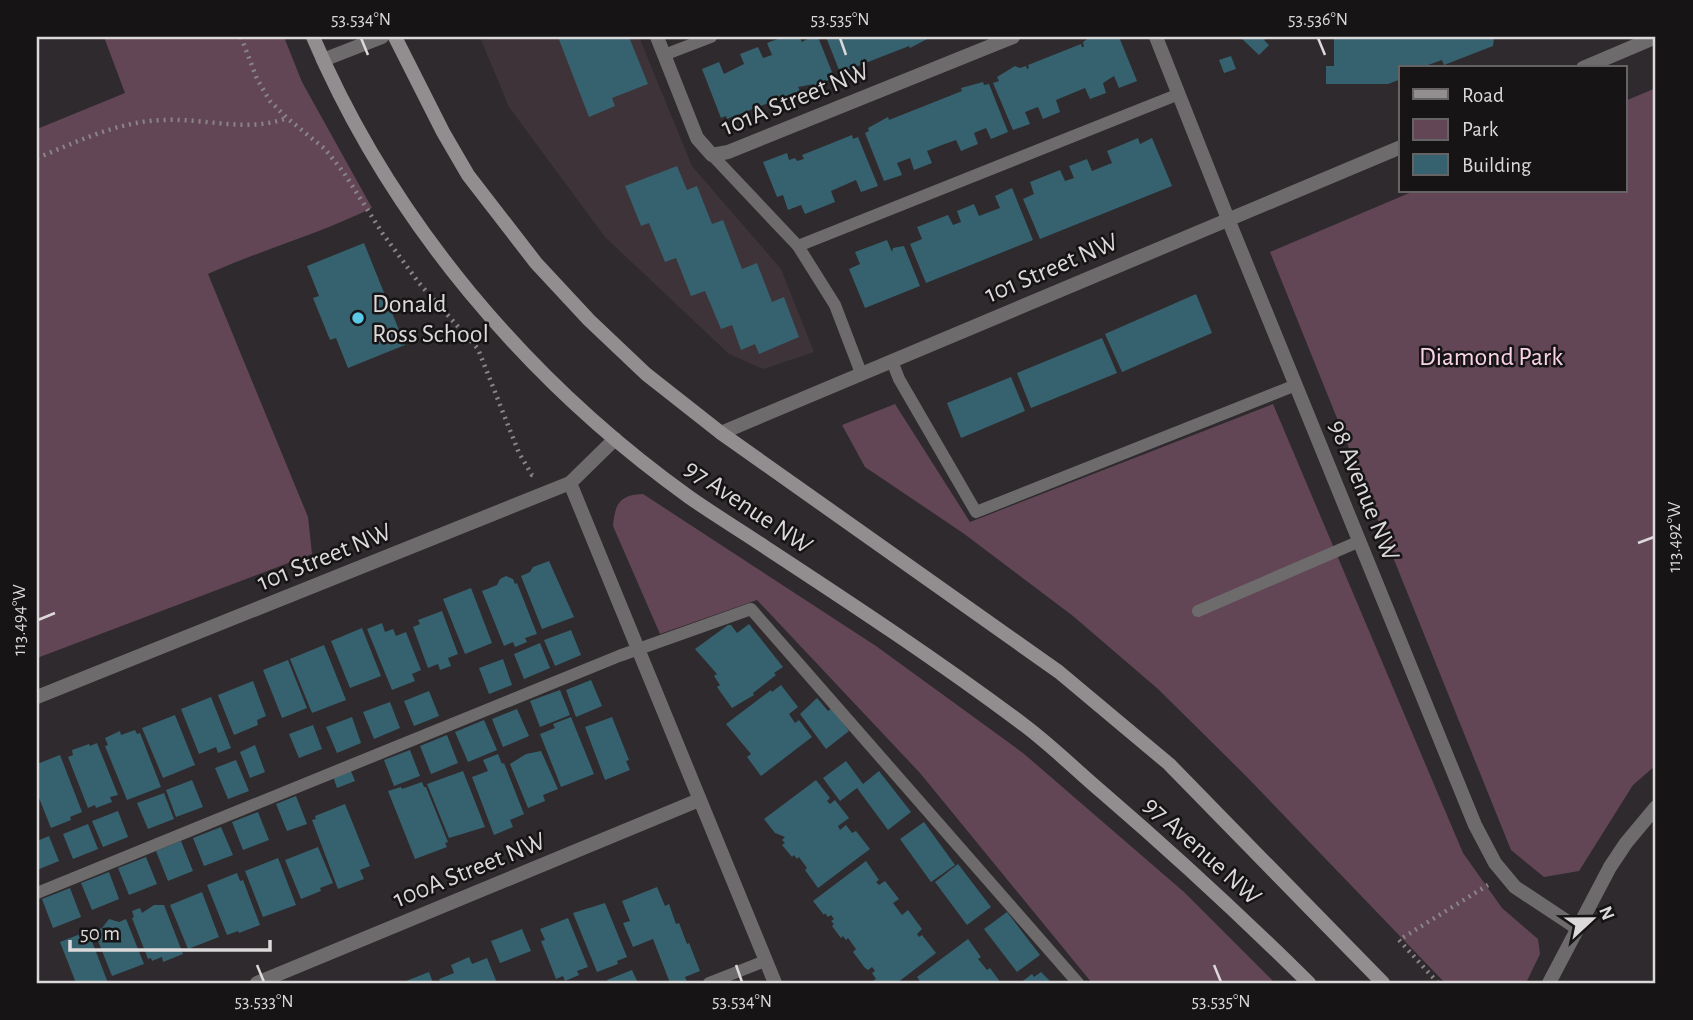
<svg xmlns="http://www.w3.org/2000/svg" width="1693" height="1020" viewBox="0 0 1693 1020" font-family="'Alegreya Sans',sans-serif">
<rect width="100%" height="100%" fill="#2f2a2d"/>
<polygon fill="#3e3338" points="480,37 639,37 692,166 781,269 814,352 763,369 729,354 605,237 509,107"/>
<g fill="#624655">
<path d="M104,37H284L302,82L372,208C319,234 261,250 208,274L308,517L312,554L37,658V129L125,93Z"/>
<polygon points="1656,88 1656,765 1633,785 1579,871 1544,877 1511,850 1270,252 1414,191 1625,191 1625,101"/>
<polygon points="895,404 970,522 1273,404 1463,853 1502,908 1538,939 1540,954 1526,983 1445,983 1244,774 1158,689 1073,616 963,533 865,467 842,425"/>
<path d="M643,494L876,646L1023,753L1184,892L1275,983H1092L920,773L757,600L660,634L613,526C615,503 620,495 643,494Z"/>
</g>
<g fill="#36626f">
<polygon points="558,37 629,37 648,84 612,98 615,106 589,117"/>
<polygon points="783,37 799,37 802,42 811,37 818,37 834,77 815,87 814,84 798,87 800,91 794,93 795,96 782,101 781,98 727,119 726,116 721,118 702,69 719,62 724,74 744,64 740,54 758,47 763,58 772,55 767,43"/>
<polygon points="826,37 931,37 910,48 909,46 845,71 844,68 839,70"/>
<polygon points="1090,37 1119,37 1137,81 1119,88 1114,76 1103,83 1106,93 1090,99 1085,88 1056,100 1060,112 1043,119 1038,107 1025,112 1030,124 1013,130 993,83 999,81 997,77 1015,66 1020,68 1026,66 1027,69 1029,68 1028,65 1081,44 1082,47 1084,47 1083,42"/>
<polygon points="1240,37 1267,37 1264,40 1269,45 1259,55"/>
<polygon points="1334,37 1494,37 1493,46 1444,65 1442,60 1428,65 1429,68 1401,68 1401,79 1388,84 1326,84 1326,66 1334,66"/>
<polygon points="1231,56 1236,69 1224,73 1219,60"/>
<polygon points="983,82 984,85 989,84 1008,132 991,139 986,128 974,133 978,144 961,151 956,140 942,145 927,151 932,163 914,170 910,158 897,163 902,175 884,181 865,133 869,131 868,128 888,117 889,120 962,91 961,88"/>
<polygon points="852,135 853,139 858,137 878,186 861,192 856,180 831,191 835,202 805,214 801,205 788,210 783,195 777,197 763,162 787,153 789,160 795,158 797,161 804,159 802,155"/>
<polygon points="1138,138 1140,144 1152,138 1172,186 1040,239 1023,199 1034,194 1030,182 1060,170 1065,181 1074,178 1069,166 1087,159 1092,171 1112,163 1107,151"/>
<polygon points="677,166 687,190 697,186 712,224 723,220 742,269 757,263 772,302 784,297 799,337 759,354 755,344 741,350 732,325 721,329 705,291 691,296 676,258 665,262 649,223 641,226 625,186"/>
<polygon points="1012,188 1033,240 926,283 910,244 922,239 917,227 948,215 953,225 961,222 957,211 974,204 979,216 1000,208 995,196"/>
<polygon points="887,240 892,252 893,248 904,246 920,286 865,308 849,269 860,264 855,252"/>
<polygon points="364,243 405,345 348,368 336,338 330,340 313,298 319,296 307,266"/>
<polygon points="1196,294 1212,333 1122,372 1105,334"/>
<polygon points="1102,338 1117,373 1031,408 1017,373"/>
<polygon points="1011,377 1025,411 961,438 947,403"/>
<polygon points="549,561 574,617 542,629 521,576 530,572 533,567"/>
<polygon points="506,576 513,579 515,584 517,583 537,634 525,638 527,642 515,647 513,642 504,646 482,591 497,585 500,579"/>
<polygon points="471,588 492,643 465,654 443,599"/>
<polygon points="442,611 458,654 448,658 451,666 440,670 438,664 428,668 413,627 420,624 418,620"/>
<polygon points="382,623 385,632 393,629 396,636 406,632 421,670 412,674 415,681 392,690 367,629"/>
<polygon points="749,624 783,667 774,673 776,675 753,693 754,695 732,708 717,687 720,685 714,676 717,674 695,649 728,625 731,625 737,633"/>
<polygon points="362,628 381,676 350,688 331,641"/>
<polygon points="571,630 581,655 555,666 544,640"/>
<polygon points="540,643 550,668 524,679 514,654"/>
<polygon points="324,645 346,700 312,713 290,659"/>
<polygon points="503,659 512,685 489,694 479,668"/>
<polygon points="288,660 307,708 282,718 263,670"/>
<polygon points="591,680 602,706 576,717 566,690"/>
<polygon points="253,681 266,716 257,720 258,725 234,735 218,695"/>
<polygon points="781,685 798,707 789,714 795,723 799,720 812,737 761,776 747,757 751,754 726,724 771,690 772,692"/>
<polygon points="560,690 570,715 540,727 530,701"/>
<polygon points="429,691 439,716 414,726 404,701"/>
<polygon points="211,697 231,748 218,753 216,747 199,754 181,709"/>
<polygon points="817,698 828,711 832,708 849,731 826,749 800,714"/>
<polygon points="390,702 400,728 374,739 363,712"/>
<polygon points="517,709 529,736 503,747 492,719"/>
<polygon points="175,715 195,765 163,778 142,728"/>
<polygon points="352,717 361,743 337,753 326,727"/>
<polygon points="571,717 594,774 561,787 540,734 555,728 553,724"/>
<polygon points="612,717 629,760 626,761 630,770 605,780 585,727"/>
<polygon points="484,720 497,750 468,762 455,732"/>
<polygon points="313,725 322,749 299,758 289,734"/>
<polygon points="135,730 137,734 140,733 161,787 127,800 105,746 108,745 105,738 120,731 121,735"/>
<polygon points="447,735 458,763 431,774 420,746"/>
<polygon points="97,743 118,795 110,797 112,802 96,808 95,805 88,808 68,757 73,755 72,750 89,744 90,746"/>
<polygon points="255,745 265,772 250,778 240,752"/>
<polygon points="410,750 420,776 394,786 384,760"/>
<polygon points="541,751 558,789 543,795 545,801 528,808 510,764 526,754"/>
<polygon points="498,754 502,764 504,763 524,814 510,820 513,827 494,835 472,777 488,771 483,760"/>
<polygon points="60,755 82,812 70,817 71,820 51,828 37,793 37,764"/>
<polygon points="236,760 249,791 228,799 215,768"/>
<polygon points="846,761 863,784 879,771 911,812 888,830 857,788 840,801 823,778"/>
<polygon points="350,769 355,781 337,788 333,776"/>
<polygon points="463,771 485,827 449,838 427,784"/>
<polygon points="192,780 203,807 176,817 166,790"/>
<polygon points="816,780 830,798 827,801 830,804 835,800 849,818 838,826 840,830 846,825 852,833 856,831 870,849 818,888 805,870 807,868 799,857 797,859 794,855 792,857 782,845 785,843 782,840 785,837 775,833 764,819"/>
<polygon points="422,782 424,787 426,787 448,842 445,843 447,847 415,859 388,791 401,787 402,789"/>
<polygon points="164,793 174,819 148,829 137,803"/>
<polygon points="296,796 307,824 287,831 276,804"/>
<polygon points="345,804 370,866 360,870 364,879 338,889 312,820 316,819 315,816"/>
<polygon points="118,811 128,837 103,847 92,821"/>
<polygon points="258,812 269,840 243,850 232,822"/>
<polygon points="924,822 955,865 931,882 900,839"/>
<polygon points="88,824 98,849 73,859 63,834"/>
<polygon points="221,827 233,855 204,866 193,838"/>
<polygon points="49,836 59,861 37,870 37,841"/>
<polygon points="181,841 193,871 168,881 156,851"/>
<polygon points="318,847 333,883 320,888 321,891 301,899 285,860"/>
<polygon points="146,857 157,884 129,895 118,868"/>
<polygon points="278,858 296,905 263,917 245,871"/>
<polygon points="866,861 879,880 876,882 879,885 885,881 899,899 893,903 902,915 908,910 922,929 917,934 919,937 922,935 936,953 897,983 874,983 873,981 876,979 872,973 875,971 872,967 868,970 865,968 853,952 856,949 848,938 846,940 843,936 841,938 832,926 834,924 831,921 834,919 831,915 828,917 825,913 824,915 813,901"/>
<polygon points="958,864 991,907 967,925 935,882"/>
<polygon points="109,872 119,899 92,910 81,883"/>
<polygon points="237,873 240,881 243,880 260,925 239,933 238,931 227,935 207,885"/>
<polygon points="657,887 665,906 669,904 676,924 679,923 687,944 689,943 700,971 685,977 687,982 683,983 670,983 653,939 633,947 623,923 630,921 622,901"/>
<polygon points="70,888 81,917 53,928 42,899"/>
<polygon points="202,892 219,937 188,949 170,905"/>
<polygon points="605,903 627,957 617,961 618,964 597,972 573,913"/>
<polygon points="154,905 164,905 183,954 163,962 162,957 152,961 151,958 148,959 132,918 134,917 132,911 140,908 142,913"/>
<polygon points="1007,912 1040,955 1017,972 984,929"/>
<polygon points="568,918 588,967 577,971 579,975 565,981 563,976 556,979 541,941 545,940 540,929"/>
<polygon points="109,919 119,922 126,919 144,964 112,976 94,931 102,928"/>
<polygon points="522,929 531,951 500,963 491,941"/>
<polygon points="88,931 108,983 76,983 60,942"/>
<polygon points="968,939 981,957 978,959 987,970 990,968 1001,983 921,983 917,977"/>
<polygon points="469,957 472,964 487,958 497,983 441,983 439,979 454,973 451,965"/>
<polygon points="632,970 638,983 608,983 607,980"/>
<polygon points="429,972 433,983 401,983"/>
<polygon points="1041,972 1052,983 1020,983 1032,974 1034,977"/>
</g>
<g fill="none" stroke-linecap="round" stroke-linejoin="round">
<g stroke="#898587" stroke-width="4.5" stroke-dasharray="2 5" stroke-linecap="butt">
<polyline points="241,37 257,79 270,101 287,118 325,149 344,173 383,234 419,283 478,349 519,453 532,475 537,476"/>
<path d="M37,158C79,141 119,121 164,120C206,118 247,133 287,118"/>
<polyline points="1438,983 1399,940 1488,885"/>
</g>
<g stroke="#6d6b6c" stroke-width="12">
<polyline points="664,55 711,37"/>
<polyline points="712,155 798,246 835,305 861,373"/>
<polyline points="798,246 1179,94"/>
<polyline points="892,361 899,379 976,512 1296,385"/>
<polyline points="1198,611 1360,541"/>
<polyline points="37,893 619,656 751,609 1078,983"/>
<polyline points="709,983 765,961"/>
</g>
<g stroke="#6d6b6c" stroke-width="14">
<polyline points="657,37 697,138 712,155 728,152 1013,37"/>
<polyline points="1156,37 1228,219 1475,825 1495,863 1515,887 1577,928"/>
<polyline points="323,60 382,37"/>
<polyline points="1583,68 1656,37"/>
<polyline points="721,433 1401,147"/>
<polyline points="570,483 775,983"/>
<polyline points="37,697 570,483 615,439"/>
<polyline points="257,983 699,800"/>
<polyline points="1549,983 1610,867 1626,843 1656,807"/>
</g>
<g stroke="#928e90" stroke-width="14">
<path d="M313,37C391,220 527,381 689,497C713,514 740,530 765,547C852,604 940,662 1024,725C1052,746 1077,771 1103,793C1174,854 1243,918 1309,983"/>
<polyline points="395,37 443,132 468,175 536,263 589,320 646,374 721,433 1059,672 1169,764 1383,983"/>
</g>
</g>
<path fill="none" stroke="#dcd9da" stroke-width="2.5" d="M361,38L368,55M840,38L846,55M1318,38L1325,55M1638,543L1654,537M38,620L55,613M257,965L264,982M736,965L742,982M1214,965L1221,982"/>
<circle fill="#5bc8e6" stroke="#161415" stroke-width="2.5" cx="358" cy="318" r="7"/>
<g text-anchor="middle" stroke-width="5" stroke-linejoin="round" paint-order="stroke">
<g font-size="26" fill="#dcd9da" stroke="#161415">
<text transform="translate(795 98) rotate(-22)" y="9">101A Street NW</text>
<text transform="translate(1051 267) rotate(-23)" y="9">101 Street NW</text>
<text transform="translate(1365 490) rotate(68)" y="9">98 Avenue NW</text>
<text transform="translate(749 506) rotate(34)" y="9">97 Avenue NW</text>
<text transform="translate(324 556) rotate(-22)" y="9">101 Street NW</text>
<text transform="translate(1203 850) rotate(42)" y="9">97 Avenue NW</text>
<text transform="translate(469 869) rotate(-22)" y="9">100A Street NW</text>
</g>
<g font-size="26" fill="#dcd9da" stroke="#161415" text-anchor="start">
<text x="372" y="312">Donald<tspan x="372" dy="30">Ross School</tspan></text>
</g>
<g font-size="26" fill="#fad3e6" stroke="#161415">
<text x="1491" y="365">Diamond Park</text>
</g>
</g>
<rect width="1693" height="1020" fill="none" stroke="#161415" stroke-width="77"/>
<rect x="1399" y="66" width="228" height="126" fill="#161415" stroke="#656364" stroke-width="2"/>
<rect x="1413" y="89" width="35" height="10" fill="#928e90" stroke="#656364" stroke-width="2"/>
<text x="1462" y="102" font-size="21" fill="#dcd9da">Road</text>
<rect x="1413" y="119" width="35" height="21" fill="#624655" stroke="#656364" stroke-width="2"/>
<text x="1462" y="136" font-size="21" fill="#dcd9da">Park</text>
<rect x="1413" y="154" width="35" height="21" fill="#36626f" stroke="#656364" stroke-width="2"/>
<text x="1462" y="172" font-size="21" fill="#dcd9da">Building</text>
<g transform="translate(1592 919) rotate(68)" stroke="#161415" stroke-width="5" paint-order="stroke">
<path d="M0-5L12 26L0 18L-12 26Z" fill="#dcd9da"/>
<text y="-10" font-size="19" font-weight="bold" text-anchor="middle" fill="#dcd9da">N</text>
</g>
<path d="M70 940v10h200v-10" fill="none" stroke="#dcd9da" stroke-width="3.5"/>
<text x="80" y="940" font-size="21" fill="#dcd9da" stroke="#161415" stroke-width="5" paint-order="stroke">50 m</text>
<rect x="38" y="38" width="1616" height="944" fill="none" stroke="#dcd9da" stroke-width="2.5"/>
<g font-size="18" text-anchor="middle" fill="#dcd9da">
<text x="361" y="25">53.534°N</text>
<text x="840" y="25">53.535°N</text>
<text x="1318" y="25">53.536°N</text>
<text transform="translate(1674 537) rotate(-90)" y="6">113.492°W</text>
<text transform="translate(19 620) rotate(-90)" y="6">113.494°W</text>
<text x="264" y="1007">53.533°N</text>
<text x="742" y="1007">53.534°N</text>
<text x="1221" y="1007">53.535°N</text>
</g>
</svg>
